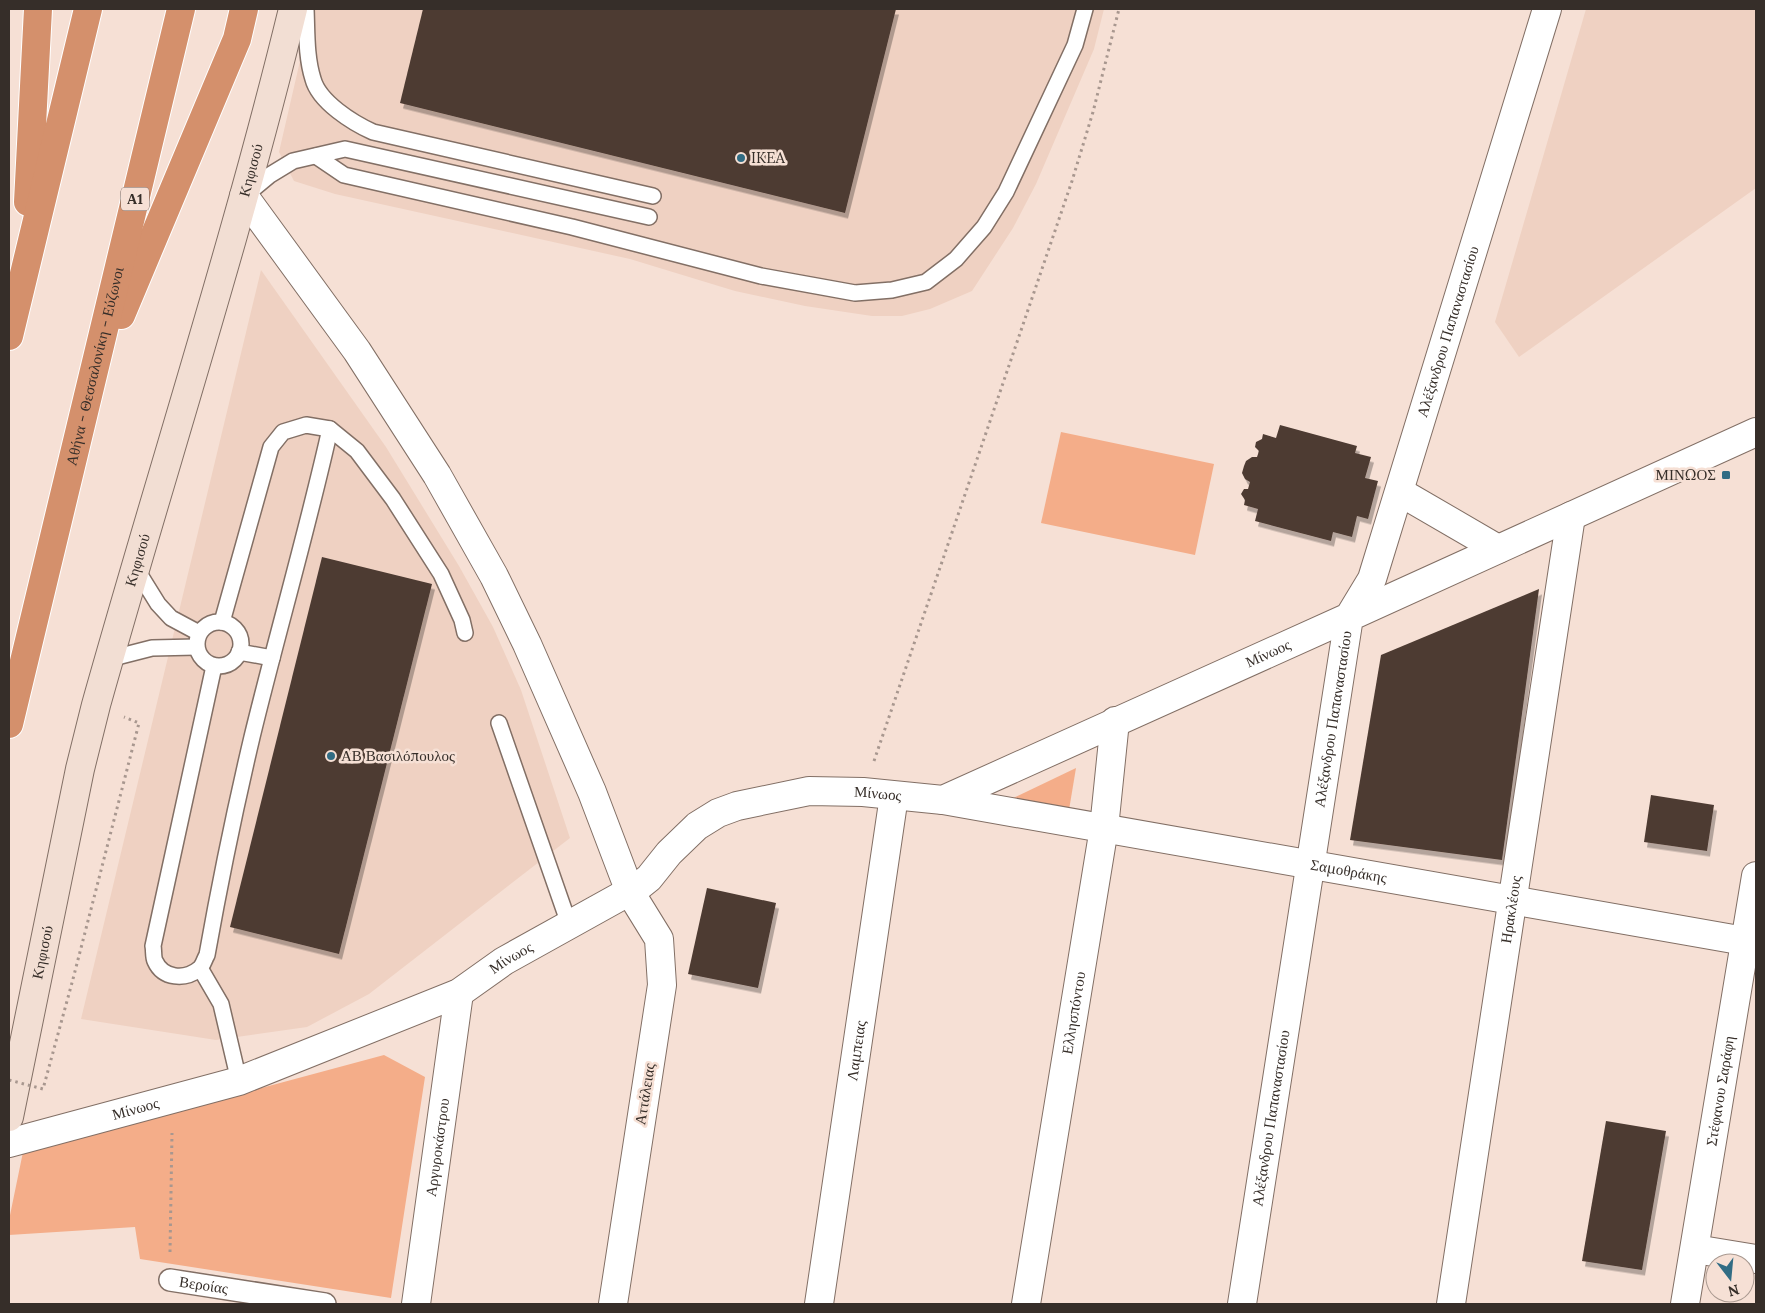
<svg xmlns="http://www.w3.org/2000/svg" width="1765" height="1313" viewBox="0 0 1765 1313" font-family="Lora,serif">
<defs>
<filter id="shadow"><feDropShadow dx="3" dy="5.5" stdDeviation="0" flood-color="#0004"/></filter>
</defs>
<rect width="100%" height="100%" fill="#f6e0d5"/>
<g fill="#efd1c2">
<polygon points="312,9 1104,9 1094,49 1036,184 1013,228 972,291 930,309 902,316 872,316 805,306 735,291 630,259 335,194 294,181 279,152"/>
<polygon points="1586,9 1756,9 1756,188 1519,357 1495,322"/>
<polygon points="261,270 386,447 459,566 493,627 521,690 570,838 369,994 307,1027 216,1040 81,1019"/>
</g>
<g fill="#f4ad89">
<polygon points="1061,432 1214,464 1195,555 1041,523"/>
<polygon points="1076,768 1069,810 1005,802"/>
<polygon points="384,1055 425,1077 391,1298 140,1259 135,1227 9,1235 9,1220 23,1152"/>
</g>
<g fill="#4d3b32" filter="url(#shadow)">
<polygon points="423,9 896,9 845,213 400,103"/>
<polygon points="1280,425 1357,446 1355,453 1371,457 1365,478 1378,481 1368,519 1357,516 1352,537 1333,532 1331,541 1255,521 1258,509 1244,505 1245,500 1241,494 1244,489 1248,489 1250,482 1245,479 1242,473 1244,466 1246,461 1252,457 1257,457 1259,451 1255,447 1256,442 1262,439 1263,434 1276,438"/>
<polygon points="322,557 432,584 339,954 230,927"/>
<polygon points="1539,589 1502,860 1350,840 1381,655"/>
<polygon points="1651,795 1714,805 1707,851 1644,842"/>
<polygon points="707,888 776,903 758,988 688,974"/>
<polygon points="1606,1121 1666,1131 1642,1270 1582,1261"/>
</g>
<g fill="none" stroke-linecap="round" stroke-linejoin="round">
<defs>
<g id="service">
<path d="M306,9C307,32 306,57 313,79C319,102 353,123 373,132L653,196"/>
<polyline points="316,156 344,175 572,227 761,276 855,293 892,290 926,282 956,259 984,227 1006,192 1075,45 1085,9"/>
<polyline points="247,194 270,175 293,161 345,149 649,217"/>
<polyline points="135,567 158,604 171,618 199,633"/>
<polyline points="222,622 271,447 283,432 306,425 330,429 357,451 393,499 441,574 462,620 465,633"/>
<circle cx="219" cy="644" r="22"/>
<polyline points="239,652 272,658"/>
<polyline points="109,659 152,648 196,647"/>
<path d="M214,666L153,946C154,950 153,957 155,961C163,979 185,980 199,969C203,966 204,960 207,955C220,882 235,809 252,737C277,634 307,532 330,429"/>
<polyline points="499,723 569,924"/>
<polyline points="200,968 221,1004 239,1081"/>
</g>
<g id="pedestrian">
<path id="s1" d="M170,1280L325,1304"/>
</g>
<g id="minor">
<polyline points="244,196 357,351 437,475 494,576 527,644 592,792 630,892 659,939 662,985 613,1304"/>
<polyline points="1400,492 1498,549"/>
<path id="s2" d="M943,800L1756,943"/>
<path id="s3" d="M9,1143L239,1081L459,993L504,961L639,886L649,878L669,853L697,826L718,813L737,806L809,791L863,792L943,800L1349,617L1372,579L1547,9"/>
<polyline points="1695,1249 1756,1259"/>
<path id="s4" d="M416,1304L459,993"/>
<path id="s5" d="M819,1304L894,796"/>
<path id="s6" d="M1026,1304L1104,828L1115,721"/>
<path id="s7" d="M1451,1304L1571,516"/>
<path id="s8" d="M1685,1304L1756,876"/>
</g>
<g id="tertiary">
<path id="s9" d="M1242,1304L1349,617L1756,432"/>
</g>
<g id="secondary">
<path id="s10" d="M9,1117L80,769L96,705C161,473 236,243 293,9"/>
</g>
<g id="motorway">
<polyline points="28,202 38,9"/>
<polyline points="121,315 237,39 244,9"/>
<polyline points="9,336 88,9"/>
<path id="s11" d="M9,724L181,9"/>
</g>
</defs>
<use href="#service" stroke="#826f65" stroke-width="18"/>
<use href="#pedestrian" stroke="#826f65" stroke-width="24"/>
<use href="#minor" stroke="#826f65" stroke-width="30"/>
<use href="#tertiary" stroke="#826f65" stroke-width="30"/>
<use href="#secondary" stroke="#826f65" stroke-width="30"/>
<use href="#motorway" stroke="#fff" stroke-width="30"/>
<g stroke="#a8978f" stroke-width="3" stroke-dasharray="2.5 4" stroke-linecap="butt">
<polyline points="874,761 1072,181 1093,112 1119,9"/>
<polyline points="73,979 139,723 124,717"/>
<polyline points="170,1252 172,1133"/>
</g>
<use href="#service" stroke="#fff" stroke-width="15"/>
<use href="#pedestrian" stroke="#fff" stroke-width="21"/>
<use href="#minor" stroke="#fff" stroke-width="28"/>
<use href="#tertiary" stroke="#fff" stroke-width="28"/>
<use href="#secondary" stroke="#f2ded3" stroke-width="28"/>
<use href="#motorway" stroke="#d4906c" stroke-width="28"/>
<polyline stroke="#a8978f" stroke-width="3" stroke-dasharray="2.5 4" stroke-linecap="butt" points="9,1080 43,1089 73,979"/>
</g>
<g fill="#316c84" stroke="#f6e0d5" stroke-width="2">
<circle cx="741" cy="158" r="5"/>
<rect x="1721" y="470" width="10" height="10" rx="2.5"/>
<circle cx="331" cy="756" r="5"/>
</g>
<g text-anchor="middle" stroke-width="5" stroke-linejoin="round" paint-order="stroke">
<rect fill="#f6e0d5" stroke="#70635d" stroke-width="1" x="121" y="187.5" width="28" height="23" rx="4"/>
<g font-size="14" font-weight="bold" fill="#362e29">
<text x="135" y="204">Α1</text>
</g>
<g font-size="15" fill="#362e29" stroke="#f6e0d5" text-anchor="start">
<text x="751" y="163">IKEA</text>
<text x="1716" y="480" text-anchor="end">ΜΙΝΩΟΣ</text>
<text x="341" y="761">ΑΒ Βασιλόπουλος</text>
</g>
<g font-size="15" fill="#362e29" stroke="#f6e0d5">
<text dy="5" stroke="none"><textPath href="#s10" startOffset="978">Κηφισού</textPath></text>
<text dy="5" stroke="none"><textPath href="#s3" startOffset="1770">Αλέξανδρου Παπαναστασίου</textPath></text>
<text dy="5" stroke="none"><textPath href="#s11" startOffset="368">Αθήνα - Θεσσαλονίκη - Εύζωνοι</textPath></text>
<text dy="5" stroke="none"><textPath href="#s10" startOffset="572">Κηφισού</textPath></text>
<text dy="5" stroke="none"><textPath href="#s3" startOffset="1378">Μίνωος</textPath></text>
<text dy="5" stroke="none"><textPath href="#s9" startOffset="592">Αλέξανδρου Παπαναστασίου</textPath></text>
<text dy="5" stroke="none"><textPath href="#s3" startOffset="956">Μίνωος</textPath></text>
<text dy="5" stroke="none"><textPath href="#s2" startOffset="412">Σαμοθράκης</textPath></text>
<text dy="5" stroke="none"><textPath href="#s7" startOffset="399">Ηρακλέους</textPath></text>
<text dy="5" stroke="none"><textPath href="#s10" startOffset="168">Κηφισού</textPath></text>
<text dy="5" stroke="none"><textPath href="#s3" startOffset="538">Μίνωος</textPath></text>
<text dy="5" stroke="none"><textPath href="#s6" startOffset="295">Ελλησπόντου</textPath></text>
<text dy="5" stroke="none"><textPath href="#s5" startOffset="256">Λαμπειας</textPath></text>
<text dy="5" stroke="none"><textPath href="#s8" startOffset="216">Στέφανου Σαράφη</textPath></text>
<text transform="translate(645 1094) rotate(-81)" y="5">Αττάλειας</text>
<text dy="5" stroke="none"><textPath href="#s3" startOffset="131">Μίνωος</textPath></text>
<text dy="5" stroke="none"><textPath href="#s9" startOffset="188">Αλέξανδρου Παπαναστασίου</textPath></text>
<text dy="5" stroke="none"><textPath href="#s4" startOffset="158">Αργυροκάστρου</textPath></text>
<text dy="5" stroke="none"><textPath href="#s1" startOffset="34">Βεροίας</textPath></text>
</g>
</g>
<rect width="1765" height="1313" fill="none" stroke="#362e29" stroke-width="20"/>
<g transform="translate(1730 1278) rotate(164)"><circle r="24" fill="#f6e0d5" stroke="#a99990"/>
<path d="M0-4L9 19L0 12L-9 19Z" fill="#316c84"/>
<text y="-8" font-size="14" font-weight="bold" text-anchor="middle" fill="#362e29">N</text>
</g>
</svg>
